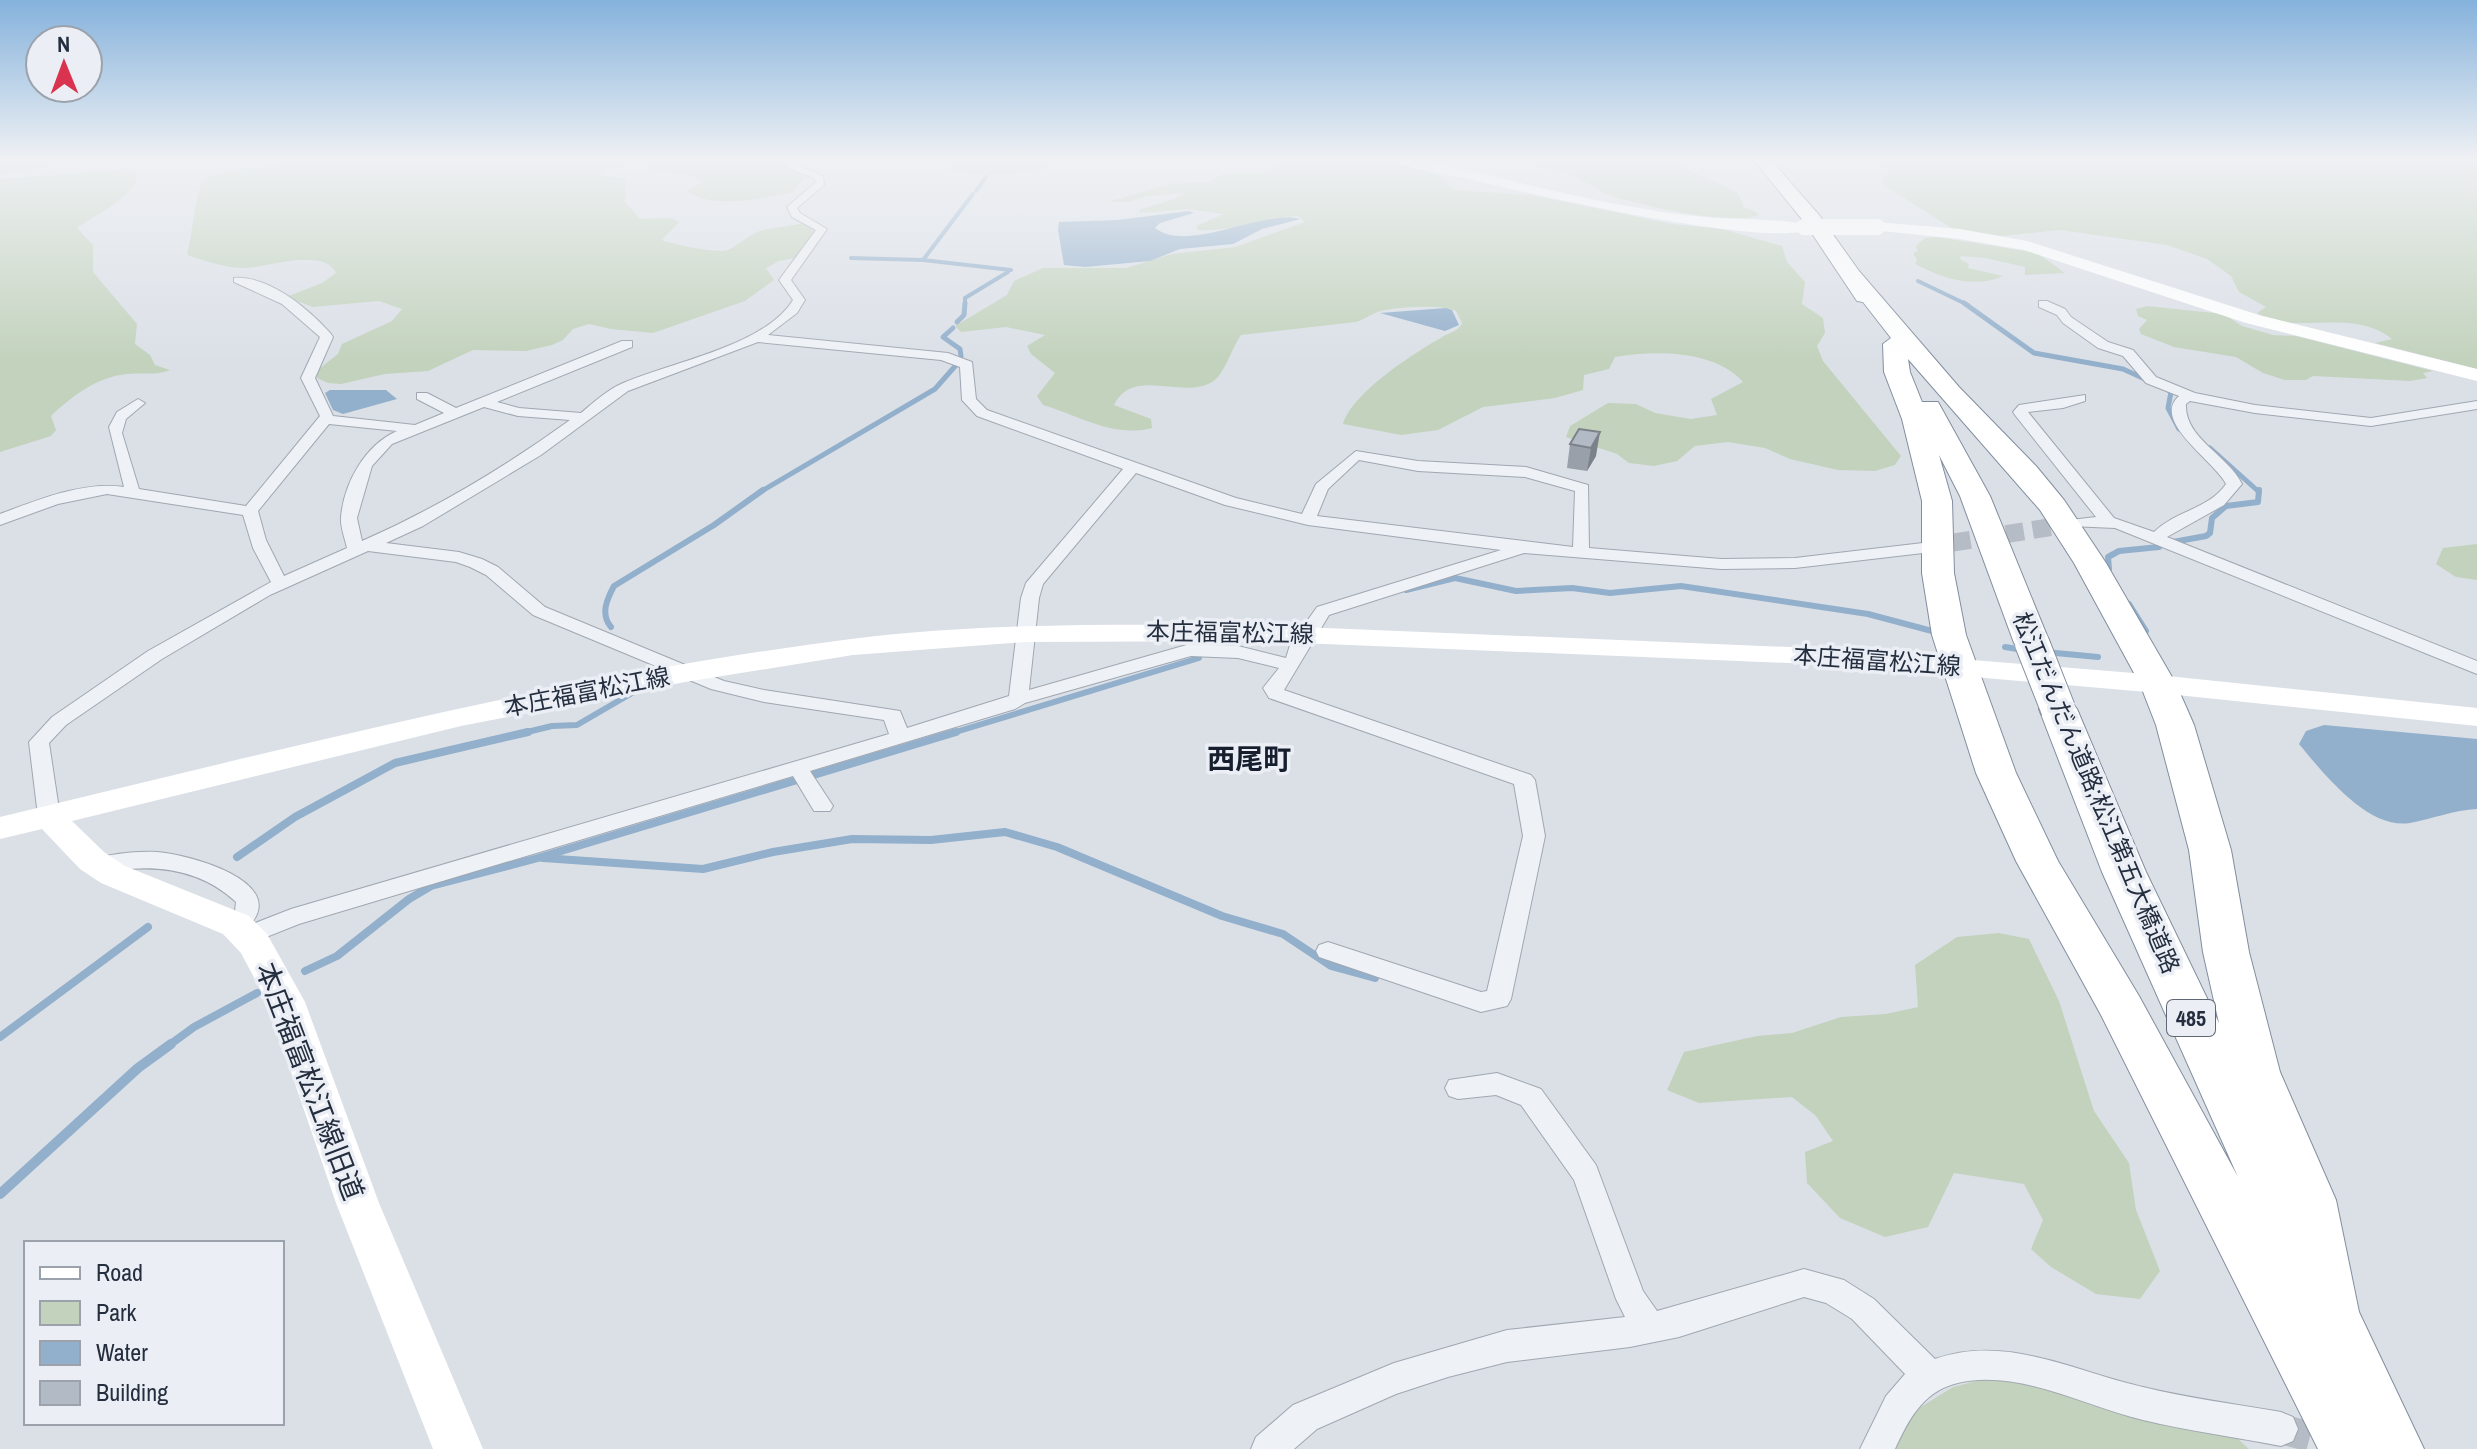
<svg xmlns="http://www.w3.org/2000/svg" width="2477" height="1449" viewBox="0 0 2477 1449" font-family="'Archivo Narrow','Noto Sans JP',sans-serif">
<rect width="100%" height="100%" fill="#dbe0e7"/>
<g fill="#c2d2bc">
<polygon points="0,159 94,159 0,174"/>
<path d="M285,159H775L806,176L793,192C765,198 711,210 687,191L703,182L692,176L649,169L652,165L646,162L606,169L598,176L626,178L625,202L640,219L672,218L679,222L662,240C670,244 719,254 728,250C739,245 748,235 760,231C774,227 789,227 803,223L814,231L796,258L779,261L766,268L774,280L745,301L653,333L611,329L589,324L573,329L563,340L552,345L526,351L473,350L428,371L385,374L341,384L328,383L317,378L315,372L338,354L342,344L392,321L402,309L379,301L313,307L286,297L322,283L336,273C323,246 265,269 242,268C223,267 205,261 187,255C193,230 194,205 202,181C229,166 254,170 283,166Z"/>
<path d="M938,159H1074C1028,173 1001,179 953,171L946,162Z"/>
<path d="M1384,159L1440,175L1454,190L1531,195L1672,224L1722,229L1782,246L1787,262L1805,282L1802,304L1823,318L1825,333L1817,346L1823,361L1901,456L1895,465L1875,471L1838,470L1790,459L1765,448L1728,442L1695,446L1677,461L1654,466L1629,463L1617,454L1566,437L1570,426L1608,403L1636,404L1655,413L1691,419L1717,415L1711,399L1743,382C1715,350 1655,350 1615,357L1609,369L1584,375L1583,390L1555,398L1483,407L1438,430L1401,435L1343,424C1353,392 1413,354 1442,337C1450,332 1458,332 1462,323L1456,311C1443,304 1401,307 1385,310C1375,311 1366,319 1356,322L1241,335C1232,347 1224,376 1212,382C1182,400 1133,366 1114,405L1151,419L1152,428C1113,438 1080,416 1043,405L1037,396L1055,373L1031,354L1027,346L1045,335L1006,327L961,332L955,326L1007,295L1014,281L1043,268H1126L1172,254L1235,247L1305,222L1298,216C1264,217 1232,232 1198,230L1196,226L1224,214L1189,209L1139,213L1141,209L1175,199L1183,193L1147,196L1127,202H1108L1169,184L1209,182L1225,173H1265L1293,160Z"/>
<path d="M1432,159H1672L1673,163L1737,192L1744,207L1759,214C1739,228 1634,204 1609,195C1592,188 1577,175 1560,171C1522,160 1473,167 1432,159Z"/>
<path d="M1859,159H2477V369L2375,343L2392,339C2351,306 2292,337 2257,313L2266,307L2239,292L2231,276L2207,259L2167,245L2060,230L2002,236L1953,229L1882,184L1884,176L1890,172L1889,169Z"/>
<path d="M128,169L138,173C135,198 96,214 77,228L93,245V272L137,324L135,344L150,355L155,365L170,370C155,376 142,372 127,374C97,377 72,396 51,416L56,430L51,436L0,452V179Z"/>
<path d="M1937,237L2037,253L2065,273L2025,275V267L1985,258L1961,256L1960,259L1969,264L1968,268L2003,276C1974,289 1941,278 1915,264L1917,260L1913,253L1918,251L1916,246L1925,238Z"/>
<polygon points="2147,306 2224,314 2242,326 2273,335 2296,336 2433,371 2423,373 2427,378 2410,381 2313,376 2306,380 2285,380 2263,373 2236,357 2174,347 2141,334 2139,329 2147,320 2138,316 2136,309"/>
<polygon points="2477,544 2477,580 2456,577 2436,564 2443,548"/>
<polygon points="1999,933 2029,939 2059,1001 2094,1111 2129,1163 2136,1210 2160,1271 2140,1299 2096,1294 2051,1267 2031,1249 2043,1220 2024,1184 1954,1173 1928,1227 1885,1237 1840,1218 1807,1183 1805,1152 1833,1141 1816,1116 1792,1097 1699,1103 1667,1090 1684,1052 1757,1036 1792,1033 1841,1017 1886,1014 1918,1007 1915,965 1957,937"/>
<polygon points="1996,1376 2098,1401 2174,1426 2238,1439 2249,1449 1893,1449 1911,1413 1953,1387"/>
</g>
<g fill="#92afcb">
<path d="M1189,211L1194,213L1160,223L1155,228C1188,254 1262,209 1300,219L1262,229L1233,244L1180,249L1150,261L1085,267L1064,265L1058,230L1059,222L1118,220Z"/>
<polygon points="1446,308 1452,310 1459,325 1445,331 1380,313"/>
<polygon points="330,390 386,390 397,399 343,414 333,410 325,393"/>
<path d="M2324,725L2477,739V809C2454,810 2432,819 2410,823C2368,830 2324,774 2299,744L2306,731Z"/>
</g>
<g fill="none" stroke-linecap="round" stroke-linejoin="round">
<g stroke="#92afcb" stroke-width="4">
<polyline points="976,191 986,177"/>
<polyline points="973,194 923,260 1011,270"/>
<polyline points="851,258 923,260"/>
<polyline points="1918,281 1968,305"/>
<polyline points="965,305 965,298 1008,272"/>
</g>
<g stroke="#92afcb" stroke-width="5">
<polyline points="1964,303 2034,353 2123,369 2147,380"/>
<polyline points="957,322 964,315 965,303"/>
<polyline points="953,328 943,337 960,349 961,356"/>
<polyline points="2165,388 2171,392 2168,408 2179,429"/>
<polyline points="2210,448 2259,492"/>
<polyline points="760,492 935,389 957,364"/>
</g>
<g stroke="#92afcb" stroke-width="6">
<polyline points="2173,542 2206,536 2210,533 2212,518 2226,506 2258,502 2259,490"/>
<polyline points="2109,569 2108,557 2119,551 2159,547"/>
<polyline points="1406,590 1455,578 1516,591 1572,588 1610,593 1681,586 1868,614 1932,631"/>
<polyline points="2129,604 2146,631"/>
<path d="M611,627C600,614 607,599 614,586L714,525L763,490"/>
<polyline points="2005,647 2024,650"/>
<polyline points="2045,652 2098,657"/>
<polyline points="519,734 552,726 577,725 632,693"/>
<polyline points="949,734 1199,658"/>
</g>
<g stroke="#92afcb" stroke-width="8">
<polyline points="237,857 295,817 395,763 528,732"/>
<polyline points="543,858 703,869 773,852 852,839 931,840 1005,832 1057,847 1222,916 1283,934 1331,966 1375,978"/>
<polyline points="305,971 337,956 409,899 431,886 538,858 956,732"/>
<polyline points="0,1037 148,927"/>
<polyline points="168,1046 194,1027 257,993"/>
</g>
<polyline stroke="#92afcb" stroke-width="10" points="0,1194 138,1068 171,1044"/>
<polyline stroke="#b6bcc5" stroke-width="18" stroke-dasharray="18 9" stroke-linecap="butt" points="1926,547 2076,523"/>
<polyline stroke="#b6bcc5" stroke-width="30" stroke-dasharray="30 15" stroke-linecap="butt" points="2281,1429 2356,1449"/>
<defs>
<g id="street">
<path d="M783,159H792L795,164L823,176L824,185L797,208L800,213L827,229L791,280L805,300L797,313L768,335L948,353L972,362L976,399L987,410L1236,498L1302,514L1316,484L1356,451L1418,461L1526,467L1588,485L1589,548L1721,559L1795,558L1923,543L1931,548L1923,553L1795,568L1721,569L1524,553L1329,615L1284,690L1531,775L1535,780L1545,836L1511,999L1507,1006L1481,1012L1319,957L1316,951L1319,945L1328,942L1481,992L1487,991L1523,836L1514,784L1269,698L1263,688L1279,668L1238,658L1191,656L1025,703L1015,709L810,771L833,806L830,811H814L793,776L299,924L249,944L241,941L238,933L228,931L224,925L235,911L236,902C197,866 147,863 97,874L89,872L86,866L89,860C111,854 134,851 157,852C187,854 289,881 250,925L291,909L889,734L884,720L764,702L711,689L533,615L486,575L470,567L456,562L368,551L270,595L162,659L66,725L49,743L60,816L57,821H41L38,816L29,742L52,717L148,651L271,582L253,548L243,515L107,494L58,504L0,525V514C38,500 83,481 124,487L109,427L117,412L138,399L145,403L126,419L122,433L139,489L246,506L320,416L301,378L320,337L282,304L234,282V278C269,275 310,310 331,334L333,337L315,378L333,416L415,425L444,413L417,399V393H427L456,408L622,341H632V347L497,402L519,408L581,413C593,403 607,390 621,384C670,362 764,347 793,300L779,280L816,230L792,217L787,207L816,182L814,178L788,168ZM758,342L941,360L960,367L962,400L977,416L1123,469L1026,583L1021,598L1009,696L907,728L900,711L764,690L724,681L545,607L498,567L482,559L459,552L386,543L423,526L541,455L628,391ZM484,407L518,416L570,420C505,467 435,509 362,541L357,518L372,466L392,444ZM329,424L397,431C365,445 344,483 341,517C340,526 345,539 347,548L284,576L266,540L258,511ZM1359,460L1418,471L1525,477L1575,491L1573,547L1317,516L1328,489ZM1136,473L1225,505L1308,525L1501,550L1317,607L1290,645L1286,658L1238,646L1190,644L1029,690L1039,598L1043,584Z"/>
<path d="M2039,301H2047L2065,309L2071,317L2108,342L2133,350L2156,377L2195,393L2255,405L2371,418L2477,401V409L2371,426L2255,413L2190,401L2186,404C2184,438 2228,455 2242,484L2224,505L2167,537L2477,661V674L2115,528L2070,526V520L2096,517L2015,415L2013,412L2019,405L2085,395V401L2063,408L2028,412L2114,518L2154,532C2175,511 2209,509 2226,484C2216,462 2150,421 2179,396L2146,383L2123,356L2098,348L2063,323L2057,315L2039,307Z"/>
<path d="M1497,1073L1541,1089L1596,1165L1643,1291L1657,1311L1804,1269L1844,1280L1874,1299L1935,1359C2006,1334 2073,1371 2143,1387C2188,1398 2235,1404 2281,1412L2293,1417L2298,1429L2293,1441L2281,1446C2235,1437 2189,1431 2143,1420C2084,1406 2016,1367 1954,1384C1922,1393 1908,1421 1895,1449H1860L1886,1396L1905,1374L1852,1319L1826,1303L1804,1297L1679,1337L1630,1347L1507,1362L1448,1377L1396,1394L1317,1429L1294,1449H1251L1256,1437L1293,1405L1394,1363L1507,1330L1625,1317L1616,1299L1574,1180L1521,1105L1496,1095L1458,1099L1449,1096L1445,1088L1449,1080Z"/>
</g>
<path id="highway" d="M1753,159H1770L1819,215L1859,271L1959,387L2036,466L2064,500L2106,563L2176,684L2194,725L2231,850L2249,952L2280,1072L2336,1200L2359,1312L2424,1449H2318L2101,1015L2016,861L1976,773L1932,635L1922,573V501L1902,419L1884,372L1883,344L1891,338L1863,302L1857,301L1805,223ZM1908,359L2040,510L2074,563L2140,684L2156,725L2189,850L2203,952L2219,1023L2146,872L2077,709L2071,701L2058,698L2045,701L2039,709L2102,872L2238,1177L2139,996L2058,861L2016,773L1966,635L1954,573L1952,501L1939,455L1960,496L2014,643L2020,650L2032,654L2044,650L2050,643L1990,496L1938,402H1922L1910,372Z"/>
</defs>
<use href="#street" stroke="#a0a7b1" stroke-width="2"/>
<use href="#highway" stroke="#828e9f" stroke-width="2"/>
<use href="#street" fill="#eef1f5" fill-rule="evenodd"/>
<g fill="#fff" fill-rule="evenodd">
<path d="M1394,159H1421C1514,181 1608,207 1704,217C1722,219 1803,219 1812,227C1783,253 1513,190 1464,178C1444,173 1411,171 1394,159Z"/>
<polygon points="1877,222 1960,229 2027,241 2259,315 2477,369 2477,381 2246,323 2024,250 1960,239 1871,230 1869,227"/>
<path d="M1254,625L1837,649L2158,675L2477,708V726L2158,693L1837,665L1254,641L1026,642L853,655L685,682L461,726L72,821L104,852L125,866L249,916L267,934L305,1002L379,1203L483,1449H433L336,1203L267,1002L241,953L223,934L101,883L80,869L42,829L0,839V817C282,750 564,675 851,639C985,622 1120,625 1254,625Z"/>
</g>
<use href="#highway" fill="#fff" fill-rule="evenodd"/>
<defs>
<polyline id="highway-bridge" points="2032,643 2058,709"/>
</defs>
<use href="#highway-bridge" stroke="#828e9f" stroke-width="36" stroke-linecap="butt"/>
<polyline stroke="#fff" stroke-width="16" points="1804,227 1877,227"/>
<use href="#highway-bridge" stroke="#fff" stroke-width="34"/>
</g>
<polygon fill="#99a0a9" points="1579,429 1596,456 1587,471 1567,468 1570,444"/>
<polygon fill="#7d828a" points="1600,432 1596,456 1587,471 1591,448"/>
<polygon fill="#b2bac5" stroke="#7d828a" stroke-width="2" points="1579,429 1600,432 1591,448 1570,444"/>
<linearGradient id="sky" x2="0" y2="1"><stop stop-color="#85b2dc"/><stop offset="0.44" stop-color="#eff1f4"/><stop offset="1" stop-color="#eff1f4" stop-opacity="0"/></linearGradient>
<rect width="2477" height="362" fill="url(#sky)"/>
<g text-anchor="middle" stroke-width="7" stroke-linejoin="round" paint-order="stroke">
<rect fill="#ebeff5" stroke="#606876" stroke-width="2" x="2167" y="1000" width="48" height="36" rx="6"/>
<g font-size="22" font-weight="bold" fill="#242e3f">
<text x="2191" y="1026">485</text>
</g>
<g font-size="24" fill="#242e3f" stroke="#ebeff5">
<text transform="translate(1230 633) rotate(1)" y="8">本庄福富松江線</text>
<text transform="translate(1877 661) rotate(4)" y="8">本庄福富松江線</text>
<text transform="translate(587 692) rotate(-11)" y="8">本庄福富松江線</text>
<text transform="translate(2096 793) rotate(67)" y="8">松江だんだん道路;松江第五大橋道路</text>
</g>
<g font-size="28" font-weight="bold" fill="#171f2f" stroke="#ebeff5">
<text x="1249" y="769">西尾町</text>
</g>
<g font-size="28" fill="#242e3f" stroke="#ebeff5">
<text transform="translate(310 1081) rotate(69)" y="10">本庄福富松江線旧道</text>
</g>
</g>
<rect x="24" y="1241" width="260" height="184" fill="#ebeff5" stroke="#9ba2ac" stroke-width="2"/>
<rect x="40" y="1267" width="40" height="12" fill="#ffffff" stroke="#9ba2ac" stroke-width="2"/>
<text x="96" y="1281" font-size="24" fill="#242e3f">Road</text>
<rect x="40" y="1301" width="40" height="24" fill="#c2d2bc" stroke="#9ba2ac" stroke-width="2"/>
<text x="96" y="1321" font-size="24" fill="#242e3f">Park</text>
<rect x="40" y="1341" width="40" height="24" fill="#92afcb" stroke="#9ba2ac" stroke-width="2"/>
<text x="96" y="1361" font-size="24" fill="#242e3f">Water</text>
<rect x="40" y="1381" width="40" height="24" fill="#b2bac5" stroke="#9ba2ac" stroke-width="2"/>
<text x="96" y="1401" font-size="24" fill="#242e3f">Building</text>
<g transform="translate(64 64) rotate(359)"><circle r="38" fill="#ebeff5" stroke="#9ba2ac" stroke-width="2"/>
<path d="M0-6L14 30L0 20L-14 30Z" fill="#da334f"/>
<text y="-12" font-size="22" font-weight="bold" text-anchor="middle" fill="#242e3f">N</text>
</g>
</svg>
